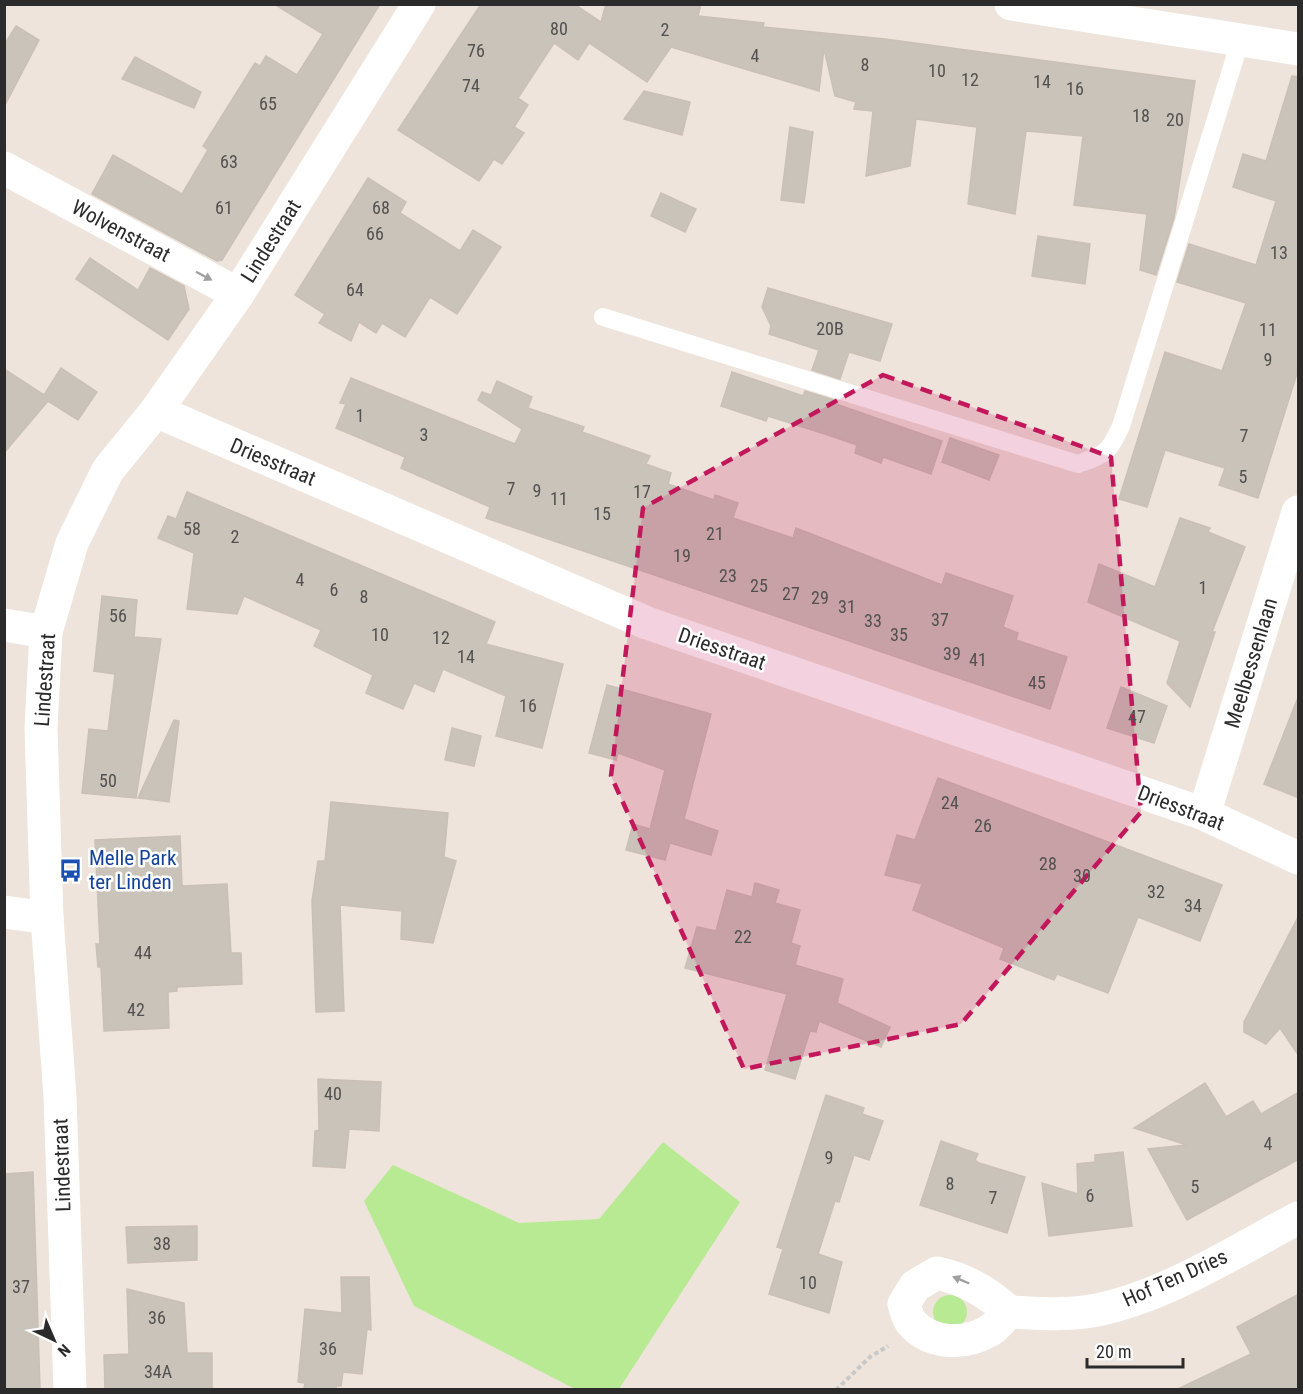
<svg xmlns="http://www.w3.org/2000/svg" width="1303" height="1394" viewBox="0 0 1303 1394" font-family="'Roboto Condensed',sans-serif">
<rect width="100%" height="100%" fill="#eee4db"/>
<g fill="#b8ea93">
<polygon points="663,1142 740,1202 619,1389 575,1389 414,1306 364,1201 393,1165 519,1223 599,1219"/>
<circle cx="950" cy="1312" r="17"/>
</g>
<g fill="#c9c3ba" stroke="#cac0b5" stroke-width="1.5">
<polygon points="274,4 380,4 222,260 217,261 92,194 113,155 182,194 208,150 203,146 255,63 260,66 266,56 297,75 323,34"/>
<polygon points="481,4 574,4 601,22 606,4 701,4 698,16 764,23 763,27 885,39 1195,81 1174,218 1156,275 1140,270 1147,214 1074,205 1083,136 1026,131 1015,214 968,204 977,127 916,119 910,166 866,176 873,111 854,109 856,102 835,96 824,49 819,91 671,47 647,82 589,43 578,60 554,43 518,98 528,105 514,127 524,133 502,164 494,159 479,181 398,130"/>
<polygon points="16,26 39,40 4,107 4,45"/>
<polygon points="135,57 201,92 194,108 122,79"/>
<polygon points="1292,76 1299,77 1299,367 1258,498 1219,485 1225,468 1165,450 1147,507 1119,499 1165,352 1222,371 1246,303 1177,282 1189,244 1256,265 1276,201 1233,187 1243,154 1266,161"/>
<polygon points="644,91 690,102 682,135 624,119"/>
<polygon points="790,127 813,132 804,203 781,200"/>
<polygon points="368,178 406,202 400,213 460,251 473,230 501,247 457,314 430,297 405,337 382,323 376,333 359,322 351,341 319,323 325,314 295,295"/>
<polygon points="661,193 696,209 685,232 651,216"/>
<polygon points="1038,236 1090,244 1085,284 1032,276"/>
<polygon points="90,258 138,290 150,268 184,286 189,309 168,340 76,279"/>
<polygon points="768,288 892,324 880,361 849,352 840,379 812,370 819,350 769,334 771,326 762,307"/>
<polygon points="61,368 97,392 78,420 48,401 4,453 4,369 44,395"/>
<polygon points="732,372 803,396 805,391 834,400 833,403 942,441 931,474 883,457 881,463 855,453 857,445 828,435 768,416 766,421 721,406"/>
<polygon points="351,378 515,444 522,429 478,400 482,392 491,395 497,381 532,397 528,408 584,427 582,432 650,456 646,464 671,473 668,484 714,500 715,495 738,503 733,518 793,538 796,528 942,585 946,573 1013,596 1003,627 1018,633 1016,640 1067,657 1050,709 486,518 490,507 401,468 405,457 336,428 346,404 340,403"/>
<polygon points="950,438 999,455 989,480 942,462"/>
<polygon points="187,492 495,622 486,644 563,664 542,748 496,736 506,696 443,669 434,692 414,683 403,709 366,693 373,675 314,646 321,630 244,596 237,614 187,609 194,553 158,538 168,516 176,519"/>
<polygon points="1180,518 1210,528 1208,532 1245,547 1212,632 1215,632 1190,707 1167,683 1180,641 1088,602 1099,564 1155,587"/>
<polygon points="102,596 137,600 134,637 161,639 136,798 82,793 89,729 108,731 115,674 94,671"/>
<polygon points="607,685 711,714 684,819 718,831 711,855 670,843 665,860 626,850 633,824 650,829 665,770 618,753 616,760 589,753"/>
<polygon points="1121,687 1167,706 1154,743 1107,728"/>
<polygon points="1297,700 1299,700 1299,798 1264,784"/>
<polygon points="174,720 179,721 169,802 138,798"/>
<polygon points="452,728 481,736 474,766 445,760"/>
<polygon points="938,778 1222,885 1200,941 1138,917 1108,993 1057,974 1054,980 1000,959 1004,948 913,910 922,884 885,875 897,835 915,840"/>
<polygon points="331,802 448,813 444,857 456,861 433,943 401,939 402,911 340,905 344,1011 316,1012 312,901 318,861 325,861"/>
<polygon points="180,836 182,886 227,884 231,953 241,953 242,984 177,987 177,991 168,992 169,1028 104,1031 101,967 98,967 96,944 100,944 95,840"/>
<polygon points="755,883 779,890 775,903 800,910 791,943 800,946 795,965 843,979 837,1003 890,1027 881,1047 819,1021 816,1032 810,1031 795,1079 765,1070 787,994 685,968 697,927 716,931 727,890 752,897"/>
<polygon points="1299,915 1299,1056 1280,1028 1266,1044 1244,1032 1244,1022"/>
<polygon points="318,1079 381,1082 379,1131 349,1129 345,1168 313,1166 315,1131 319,1130"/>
<polygon points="1205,1083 1226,1117 1253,1101 1261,1114 1299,1092 1299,1159 1187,1220 1148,1149 1187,1145 1134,1128"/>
<polygon points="826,1095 864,1108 862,1114 883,1121 869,1160 854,1155 839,1202 835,1201 818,1254 842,1262 829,1313 769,1294 783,1249 777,1247"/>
<polygon points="941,1141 978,1154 975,1160 979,1163 1025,1177 1007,1233 920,1205"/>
<polygon points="1123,1152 1132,1226 1049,1236 1042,1183 1078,1194 1077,1164 1095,1162 1095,1155"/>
<polygon points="33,1172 40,1389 4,1389 4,1174"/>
<polygon points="197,1226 197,1260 128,1263 126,1227"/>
<polygon points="341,1277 369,1277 371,1330 367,1329 362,1374 343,1372 341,1386 336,1386 336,1389 304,1389 305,1383 298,1382 305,1309 342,1313"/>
<polygon points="127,1289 184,1303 187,1353 212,1353 212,1389 105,1389 104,1355 129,1354"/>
<polygon points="1299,1294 1299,1389 1178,1389 1251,1354 1237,1327"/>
</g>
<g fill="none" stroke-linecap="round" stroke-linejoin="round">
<polyline stroke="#c8c8c8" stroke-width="4" stroke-dasharray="4.5 3" stroke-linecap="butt" points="836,1390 870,1357 888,1346"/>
<path stroke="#fff" stroke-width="18" d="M603,317L1078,464C1106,454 1108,454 1121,426L1241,38"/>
<g stroke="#fff" stroke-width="33">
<polyline points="1011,4 1298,49"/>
<polyline points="4,168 238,294"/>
<polyline points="156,411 647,623 1204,814 1298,858"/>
<polyline points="4,625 46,632"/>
<polyline points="1204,814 1298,512"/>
<polyline points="4,912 47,918"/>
<path d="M1009,1312C1003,1318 996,1327 989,1331C965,1345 930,1345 911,1322C907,1318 906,1309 904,1304L915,1286L937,1273C965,1279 988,1292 1009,1312C1038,1313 1068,1316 1097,1310C1166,1296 1236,1251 1298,1218"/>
<polyline points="70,1390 60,1096 47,918 41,728 46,632 72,543 108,470 156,411 238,294 419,4"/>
</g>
</g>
<defs><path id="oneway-solid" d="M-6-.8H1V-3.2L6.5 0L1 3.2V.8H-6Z" transform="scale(1.5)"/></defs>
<g fill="#a0a0a0">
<use href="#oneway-solid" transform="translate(204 276) rotate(28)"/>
<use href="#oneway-solid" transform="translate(961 1280) rotate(-157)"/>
</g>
<path fill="#c2185b" fill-opacity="0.2" stroke="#c2185b" stroke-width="4.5" stroke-dasharray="12 8" stroke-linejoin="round" d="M883,375L1111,457L1141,812L961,1024L744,1069L611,776L643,508Z"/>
<defs>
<symbol id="bus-bare" viewBox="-9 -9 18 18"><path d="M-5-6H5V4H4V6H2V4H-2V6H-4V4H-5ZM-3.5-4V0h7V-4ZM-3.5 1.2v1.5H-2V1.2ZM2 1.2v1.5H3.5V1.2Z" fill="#1a4fb4" stroke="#fff" stroke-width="2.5" paint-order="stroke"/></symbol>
</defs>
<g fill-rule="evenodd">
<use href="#bus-bare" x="54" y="854" width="33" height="33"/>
</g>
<g text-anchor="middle" stroke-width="5" stroke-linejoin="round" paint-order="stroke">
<g font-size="18" fill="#52514f">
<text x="559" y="35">80</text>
<text x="665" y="36">2</text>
<text x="476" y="57">76</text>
<text x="755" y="62">4</text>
<text x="865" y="71">8</text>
<text x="937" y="77">10</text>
<text x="970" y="86">12</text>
<text x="1042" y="88">14</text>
<text x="471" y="92">74</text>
<text x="1075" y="95">16</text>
<text x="268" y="110">65</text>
<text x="1141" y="122">18</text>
<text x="1175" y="126">20</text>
<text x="229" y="168">63</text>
<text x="224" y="214">61</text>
<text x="381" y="214">68</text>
<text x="375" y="240">66</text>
<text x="1279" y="259">13</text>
<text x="355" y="296">64</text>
<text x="830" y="335">20B</text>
<text x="1268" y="336">11</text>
<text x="1268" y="366">9</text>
<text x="360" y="422">1</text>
<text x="424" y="441">3</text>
<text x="1244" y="442">7</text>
<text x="1243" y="483">5</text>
<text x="511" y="495">7</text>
<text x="537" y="497">9</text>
<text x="642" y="498">17</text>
<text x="559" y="505">11</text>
<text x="602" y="520">15</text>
<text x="192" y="535">58</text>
<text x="715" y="540">21</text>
<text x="235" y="543">2</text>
<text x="682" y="562">19</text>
<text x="728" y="582">23</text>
<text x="300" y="586">4</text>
<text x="759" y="592">25</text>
<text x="1203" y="594">1</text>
<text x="334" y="596">6</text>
<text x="791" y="600">27</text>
<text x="364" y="603">8</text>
<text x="820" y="604">29</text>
<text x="847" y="613">31</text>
<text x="118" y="622">56</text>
<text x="940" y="626">37</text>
<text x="873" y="627">33</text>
<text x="380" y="641">10</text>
<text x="899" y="641">35</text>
<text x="441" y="644">12</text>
<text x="952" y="660">39</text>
<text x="466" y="663">14</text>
<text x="978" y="666">41</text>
<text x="1037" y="689">45</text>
<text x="528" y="712">16</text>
<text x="1137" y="723">47</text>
<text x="108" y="787">50</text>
<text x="950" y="809">24</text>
<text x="983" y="832">26</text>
<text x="1048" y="870">28</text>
<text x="1082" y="882">30</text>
<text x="1156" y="898">32</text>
<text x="1193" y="912">34</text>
<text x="743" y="943">22</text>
<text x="143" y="959">44</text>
<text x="136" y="1016">42</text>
<text x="333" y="1100">40</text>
<text x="1268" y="1150">4</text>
<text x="829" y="1164">9</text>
<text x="950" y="1190">8</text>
<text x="1195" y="1193">5</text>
<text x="1090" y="1202">6</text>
<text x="993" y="1204">7</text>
<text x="162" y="1250">38</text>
<text x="808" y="1289">10</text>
<text x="21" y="1293">37</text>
<text x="157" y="1324">36</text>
<text x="328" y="1355">36</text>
<text x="158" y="1378">34A</text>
</g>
<g font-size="21" fill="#2b2b2b" stroke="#fff">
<text transform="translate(121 231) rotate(28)" y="7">Wolvenstraat</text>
<text transform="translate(271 241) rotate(-58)" y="7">Lindestraat</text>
<text transform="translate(273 462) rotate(23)" y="7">Driesstraat</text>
<text transform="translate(722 649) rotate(19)" y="7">Driesstraat</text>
<text transform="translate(1251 663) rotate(-73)" y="7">Meelbessenlaan</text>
<text transform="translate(45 680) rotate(-86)" y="7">Lindestraat</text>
<text transform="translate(1181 808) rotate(21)" y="7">Driesstraat</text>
<text transform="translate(62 1165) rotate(-92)" y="7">Lindestraat</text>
<text transform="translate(1175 1278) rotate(-24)" y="7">Hof Ten Dries</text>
</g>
<g font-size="21" fill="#164399" stroke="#fff" text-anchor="start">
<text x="89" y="865">Melle Park<tspan x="89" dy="24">ter Linden</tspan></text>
</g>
</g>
<rect width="1303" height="1394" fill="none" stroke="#2b2b2b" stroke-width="12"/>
<g transform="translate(54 1340) rotate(136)" stroke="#ffffff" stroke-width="4.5" paint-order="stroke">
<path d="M0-4.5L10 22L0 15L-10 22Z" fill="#2b2b2b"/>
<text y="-9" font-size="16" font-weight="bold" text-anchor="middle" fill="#2b2b2b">N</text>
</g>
<path d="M1087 1358v9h96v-9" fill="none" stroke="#2b2b2b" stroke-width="3"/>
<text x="1096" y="1358" font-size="18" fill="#2b2b2b" stroke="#ffffff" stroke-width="4.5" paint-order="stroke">20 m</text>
</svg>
